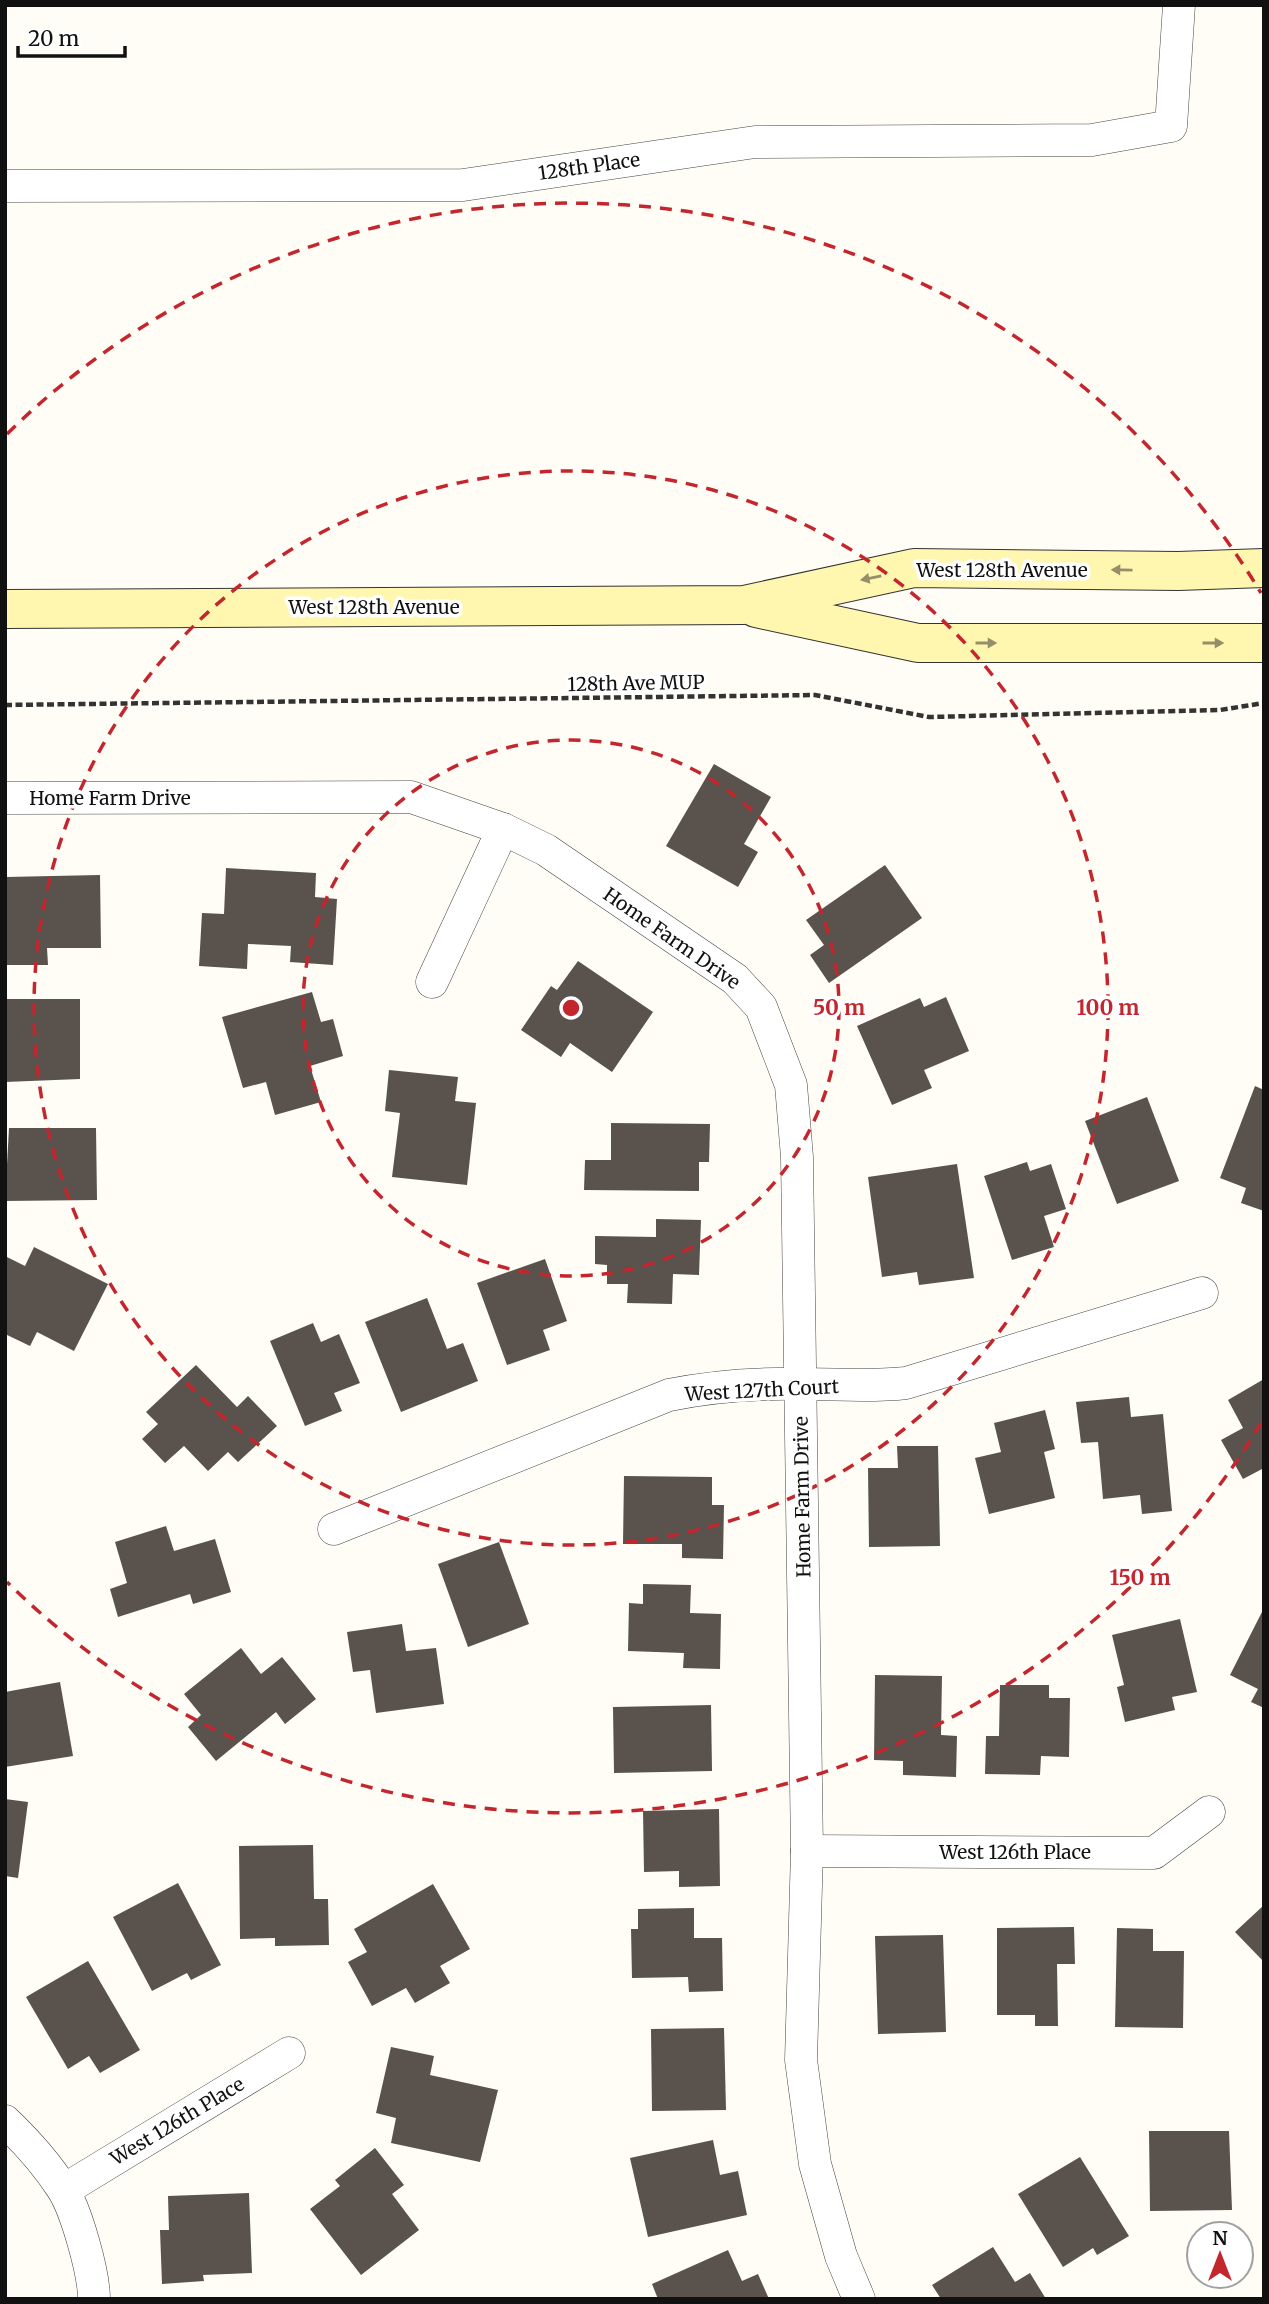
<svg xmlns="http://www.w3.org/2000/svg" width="1269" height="2304" viewBox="0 0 1269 2304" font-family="Merriweather,serif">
<rect width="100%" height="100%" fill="#fffdf5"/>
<g fill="#5a524d">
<polygon points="714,764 771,797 744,844 758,852 738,887 666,846"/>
<polygon points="885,865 922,918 829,983 810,955 824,945 806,920"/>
<polygon points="226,868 316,873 315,897 337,899 333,965 290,962 291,946 248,944 247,969 199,966 202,913 224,914"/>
<polygon points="100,875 101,948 47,948 48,965 5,965 6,877"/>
<polygon points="578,961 653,1012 612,1072 570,1043 561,1057 521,1030 551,986 557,990"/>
<polygon points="312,992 321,1022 333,1019 343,1056 310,1066 321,1102 275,1115 266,1082 243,1088 222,1017"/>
<polygon points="946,997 969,1051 924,1070 932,1088 892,1105 857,1026 920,998 924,1007"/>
<polygon points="5,999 80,999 80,1079 5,1082"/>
<polygon points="389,1070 458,1077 455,1101 476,1103 467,1185 392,1177 400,1113 385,1111"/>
<polygon points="1255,1086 1264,1090 1264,1211 1241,1203 1246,1188 1220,1178"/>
<polygon points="1147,1097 1179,1181 1117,1204 1085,1121"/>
<polygon points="611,1123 710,1124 709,1162 699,1162 699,1191 584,1190 585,1160 611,1160"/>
<polygon points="9,1128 96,1128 97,1200 5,1201"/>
<polygon points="1027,1162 1030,1171 1051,1164 1066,1209 1044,1216 1054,1247 1012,1260 984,1176"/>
<polygon points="957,1164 974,1278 919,1285 917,1272 882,1277 868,1177"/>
<polygon points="656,1219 701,1220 699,1275 673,1274 672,1304 627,1303 628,1284 607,1284 607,1265 595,1264 595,1236 656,1237"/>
<polygon points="34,1247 108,1284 74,1351 37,1332 30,1346 5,1334 5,1256 25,1266"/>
<polygon points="545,1259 567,1321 543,1330 550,1350 507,1365 477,1283"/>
<polygon points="427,1298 447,1349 463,1343 478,1381 401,1412 365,1322"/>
<polygon points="313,1323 321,1342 339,1334 360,1383 334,1393 342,1411 305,1426 270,1341"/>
<polygon points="196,1365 237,1407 248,1396 277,1426 238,1462 228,1452 208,1471 184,1446 165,1463 142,1439 158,1424 146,1412"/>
<polygon points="1264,1379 1264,1468 1243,1479 1221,1440 1243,1428 1228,1400"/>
<polygon points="1129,1397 1131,1417 1163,1414 1172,1511 1142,1514 1140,1495 1103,1499 1098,1442 1081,1443 1076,1402"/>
<polygon points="1045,1410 1055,1449 1044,1452 1055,1498 989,1514 975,1458 1001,1452 994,1423"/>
<polygon points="897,1446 938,1446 940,1546 869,1547 868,1468 898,1468"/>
<polygon points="624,1476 712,1477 712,1505 724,1505 723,1559 682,1558 682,1544 623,1544"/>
<polygon points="166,1526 174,1551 215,1539 231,1592 193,1604 190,1594 118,1617 110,1589 127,1583 115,1542"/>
<polygon points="499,1542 529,1624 468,1647 438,1564"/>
<polygon points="643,1584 691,1585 690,1613 721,1614 720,1669 683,1668 684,1653 628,1651 629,1603 643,1604"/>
<polygon points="1264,1608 1264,1708 1251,1702 1258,1689 1230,1675"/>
<polygon points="1180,1619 1197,1692 1172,1697 1175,1710 1125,1722 1117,1687 1124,1685 1112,1635"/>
<polygon points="402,1624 406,1651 436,1648 444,1704 376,1713 370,1670 353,1672 347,1632"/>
<polygon points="241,1648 261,1674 282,1657 316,1699 285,1724 276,1712 216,1761 188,1727 201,1715 184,1694"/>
<polygon points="875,1675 942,1676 941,1735 957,1736 956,1777 903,1775 903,1761 874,1760"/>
<polygon points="60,1682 73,1756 5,1767 5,1692"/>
<polygon points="1000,1685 1049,1685 1049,1698 1070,1698 1069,1757 1041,1756 1040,1775 985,1774 986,1736 999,1736"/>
<polygon points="711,1705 712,1771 614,1773 613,1707"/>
<polygon points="5,1799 28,1802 18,1878 5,1876"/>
<polygon points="719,1809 720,1886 679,1887 679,1871 644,1872 643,1811"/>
<polygon points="313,1845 314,1899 328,1899 329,1945 275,1946 275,1938 240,1939 239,1846"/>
<polygon points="178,1883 221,1965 191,1980 187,1973 152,1991 113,1917"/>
<polygon points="433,1884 470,1949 440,1966 450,1983 415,2003 406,1988 372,2006 348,1962 367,1952 354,1929"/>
<polygon points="1264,1905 1264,1962 1235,1932"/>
<polygon points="694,1908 694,1938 722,1938 723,1991 689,1992 688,1977 632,1978 631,1929 638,1929 638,1909"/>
<polygon points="1074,1927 1075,1964 1057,1964 1058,2026 1035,2026 1035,2015 997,2015 997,1928"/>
<polygon points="1117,1928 1153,1929 1153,1951 1184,1951 1183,2028 1115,2027"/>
<polygon points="943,1935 946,2032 878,2034 875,1936"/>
<polygon points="88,1961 140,2050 100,2073 89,2056 68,2069 26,1997"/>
<polygon points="724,2028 726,2110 652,2111 651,2029"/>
<polygon points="391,2047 434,2056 430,2075 498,2090 480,2162 391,2143 396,2118 376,2113"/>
<polygon points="1149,2131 1229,2131 1232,2210 1150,2211"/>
<polygon points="713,2140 720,2175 738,2171 747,2215 648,2237 630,2158"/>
<polygon points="375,2148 404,2185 392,2194 419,2230 361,2275 310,2209 340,2186 335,2180"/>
<polygon points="1080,2157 1129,2236 1097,2255 1093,2248 1063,2267 1018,2194"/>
<polygon points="249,2193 252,2273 203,2275 204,2281 162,2284 160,2230 169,2230 168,2196"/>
<polygon points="993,2247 1015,2282 1030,2273 1046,2299 941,2299 932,2285"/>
<polygon points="728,2250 742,2281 758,2274 769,2299 658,2299 652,2284"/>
</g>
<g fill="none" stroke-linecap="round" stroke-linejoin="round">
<defs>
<g id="minor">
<polyline points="5,186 463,185 755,142 1092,140 1171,126 1179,5"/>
<polyline points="5,798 411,797 503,829 546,850 735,979 761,1007 791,1085 797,1157 807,1851 801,2060 815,2164 841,2256 859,2299"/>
<polyline points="432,982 503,829"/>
<path d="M334,1529L669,1395C713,1386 759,1383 804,1384C838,1384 871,1387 906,1383L1202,1293"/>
<polyline points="807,1851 1154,1853 1209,1812"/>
<path d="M5,2121C26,2141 46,2163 62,2188C76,2209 94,2273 94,2299"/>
<polyline points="64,2190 289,2053"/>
</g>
<g id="secondary">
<polyline points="756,608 918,643 1264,643"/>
<polyline points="5,609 744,605 914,568 1178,571 1264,568"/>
</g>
</defs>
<use href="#minor" stroke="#444" stroke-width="33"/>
<use href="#secondary" stroke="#333" stroke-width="40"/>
<polyline stroke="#333" stroke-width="4.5" stroke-dasharray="7 3.5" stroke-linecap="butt" points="5,705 815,695 929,717 1220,710 1264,703"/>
<use href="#minor" stroke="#fff" stroke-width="32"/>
<use href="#secondary" stroke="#fff6b0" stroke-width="38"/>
</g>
<defs><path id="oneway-solid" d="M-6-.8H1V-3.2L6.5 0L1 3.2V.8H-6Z" transform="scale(1.75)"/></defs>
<g fill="#948f68">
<use href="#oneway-solid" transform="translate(1122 570) rotate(-179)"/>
<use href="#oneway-solid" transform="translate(871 578) rotate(168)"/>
<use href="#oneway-solid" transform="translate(986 643)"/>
<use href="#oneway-solid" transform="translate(1213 643)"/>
</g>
<g fill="none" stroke="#c4262e" stroke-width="3.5" stroke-dasharray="12 9">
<circle cx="571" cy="1008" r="268"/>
<circle cx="571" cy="1008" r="537"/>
<path d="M1261 1423A805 805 0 0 1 7 1582M7 434A805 805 0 0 1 1261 593"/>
</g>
<g text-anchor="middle" stroke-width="7" stroke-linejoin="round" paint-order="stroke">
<g font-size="19" fill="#111" stroke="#fff">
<text transform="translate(589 166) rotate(-8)" y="7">128th Place</text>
<text x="1002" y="577">West 128th Avenue</text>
<text x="374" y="614">West 128th Avenue</text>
<text transform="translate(636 683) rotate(-1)" y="7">128th Ave MUP</text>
<text x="110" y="805">Home Farm Drive</text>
<text transform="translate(672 938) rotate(35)" y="7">Home Farm Drive</text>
<text transform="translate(762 1390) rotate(-3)" y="7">West 127th Court</text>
<text transform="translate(802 1497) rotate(-91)" y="7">Home Farm Drive</text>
<text x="1015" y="1859">West 126th Place</text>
<text transform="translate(177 2121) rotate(-31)" y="7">West 126th Place</text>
</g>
</g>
<circle cx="571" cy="1008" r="10" fill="#c4262e" stroke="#fff" stroke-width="3.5"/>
<g font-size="21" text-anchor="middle" font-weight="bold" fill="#c4262e" stroke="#fff" stroke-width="7" stroke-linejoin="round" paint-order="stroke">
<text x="839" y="1015">50 m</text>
<text x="1108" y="1015">100 m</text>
<text x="1140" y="1585">150 m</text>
</g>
<rect width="1269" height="2304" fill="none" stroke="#111111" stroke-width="14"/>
<g transform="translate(1220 2255)"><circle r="33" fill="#ffffff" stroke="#a0a0a0" stroke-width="2"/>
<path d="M0-5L12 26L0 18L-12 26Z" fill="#c4262e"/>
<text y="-10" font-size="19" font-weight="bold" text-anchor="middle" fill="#111111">N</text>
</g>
<path d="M18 46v10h107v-10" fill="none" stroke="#111111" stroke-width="3.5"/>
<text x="28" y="46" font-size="21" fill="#111111" stroke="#ffffff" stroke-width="5" paint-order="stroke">20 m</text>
</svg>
